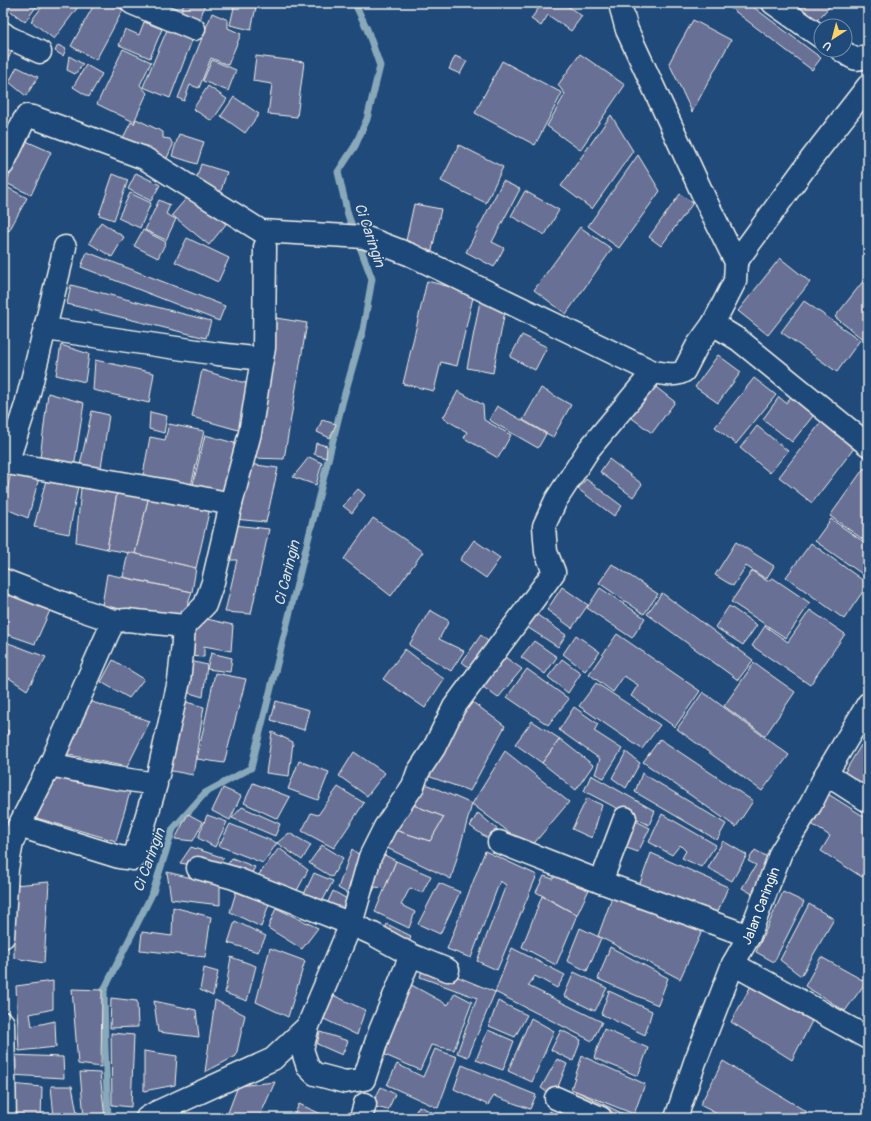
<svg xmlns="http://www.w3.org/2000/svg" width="871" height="1121" viewBox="0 0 871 1121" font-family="Pangolin,sans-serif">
<rect width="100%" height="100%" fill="#1f4a7a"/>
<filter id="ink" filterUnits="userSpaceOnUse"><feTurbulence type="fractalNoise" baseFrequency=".025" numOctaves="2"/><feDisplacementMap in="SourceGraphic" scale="8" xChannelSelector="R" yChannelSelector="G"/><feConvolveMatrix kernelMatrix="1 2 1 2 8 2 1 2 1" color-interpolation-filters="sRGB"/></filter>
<g filter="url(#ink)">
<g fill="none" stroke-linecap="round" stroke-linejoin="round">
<polyline stroke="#89a9ba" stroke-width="7" points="108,1118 105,1047 104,990 153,892 173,829 205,793 251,768 343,400 363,330 372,279 348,215 338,172 355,146 367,119 380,66 367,29 357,8 357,3"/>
</g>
<g fill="#676f95" stroke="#f4f1e8">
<polygon points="3,3 39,3 25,22 3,5"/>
<polygon points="45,3 81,3 54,39 31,21"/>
<polygon points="95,3 111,3 123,10 96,60 71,46"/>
<polygon points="184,3 205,3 199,24 179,18"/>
<polygon points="235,3 256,7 251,30 230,25"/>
<polygon points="542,3 563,3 582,16 571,31 548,15 541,26 531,19"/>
<polygon points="724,3 748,3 821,58 812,70"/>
<polygon points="779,3 833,3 810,28"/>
<polygon points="212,13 228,20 228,28 241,34 228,65 211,58 199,88 190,85 184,101 178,98"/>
<polygon points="693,20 731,40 692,112 669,63"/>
<polygon points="144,22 162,29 150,58 119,45 125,29 139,35"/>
<polygon points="169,25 194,35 170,98 143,87"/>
<polygon points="58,45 66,49 63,56 55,51"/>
<polygon points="3,46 12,51 6,63 3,62"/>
<polygon points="123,49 151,62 140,85 147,93 134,122 97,104"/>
<polygon points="580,54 625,85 580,150 547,126 565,94 558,85"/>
<polygon points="69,56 83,64 75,74 67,70"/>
<polygon points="256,56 304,62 297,117 268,114 272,84 253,81"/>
<polygon points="455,56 467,61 460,74 449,69"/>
<polygon points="212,60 236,70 228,91 203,81"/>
<polygon points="502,61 562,93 535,145 475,113"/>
<polygon points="86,65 102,74 89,97 73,87"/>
<polygon points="17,67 38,77 26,96 9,82"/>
<polygon points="208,86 227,99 212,121 193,109"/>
<polygon points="234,97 259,114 245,133 221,116"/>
<polygon points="611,115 633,151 592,209 561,186"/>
<polygon points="136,119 163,132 163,138 170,139 173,145 166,160 120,144 131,122 134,124"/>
<polygon points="179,134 204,142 197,164 172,156"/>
<polygon points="26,141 51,152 31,195 6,183"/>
<polygon points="459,145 503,167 486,203 441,181"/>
<polygon points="638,155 660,191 619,248 588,226"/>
<polygon points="201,164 227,172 220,194 194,186"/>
<polygon points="136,173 160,185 151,201 128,189"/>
<polygon points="113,174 128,180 114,220 99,215"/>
<polygon points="503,181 520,189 492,242 504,248 494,267 466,252"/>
<polygon points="3,185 27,198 9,231 3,227"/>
<polygon points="525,191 559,210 545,235 511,216"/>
<polygon points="130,193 151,203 140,228 118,218"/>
<polygon points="190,194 226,224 209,245 172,215"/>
<polygon points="680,194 693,203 661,246 649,237"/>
<polygon points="159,200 170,205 166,214 176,219 166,240 145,230"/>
<polygon points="414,204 441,209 431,255 404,250"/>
<polygon points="101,222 124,237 112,257 89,243"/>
<polygon points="580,227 612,249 566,314 534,290"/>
<polygon points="143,230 166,242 158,258 134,246"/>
<polygon points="187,238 229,258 218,282 175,262"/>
<polygon points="87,252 225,306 219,321 81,267"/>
<polygon points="780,258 810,282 768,335 738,311"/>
<polygon points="868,275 868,337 865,341 835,317"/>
<polygon points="427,281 474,293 457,366 441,362 434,391 403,384"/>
<polygon points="71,285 211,321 206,338 67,304"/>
<polygon points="480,301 506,306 493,373 467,368"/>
<polygon points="804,301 860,340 837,372 781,332"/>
<polygon points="270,317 307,323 284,459 252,458"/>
<polygon points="522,335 547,347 535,370 510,357"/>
<polygon points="61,345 89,354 85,382 56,375"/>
<polygon points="718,355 741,372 718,403 695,387"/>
<polygon points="95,360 154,373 149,403 93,390"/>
<polygon points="202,370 255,386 242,431 192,417"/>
<polygon points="754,378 776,395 736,444 715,427"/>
<polygon points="652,384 675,402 652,433 629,416"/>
<polygon points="541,388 571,405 553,437 523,420"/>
<polygon points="458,391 483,405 484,420 511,435 498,458 464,438 467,432 443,418"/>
<polygon points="48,393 84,403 74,468 39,466"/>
<polygon points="794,393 817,411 792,442 763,419 779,397 786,403"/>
<polygon points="497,406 546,434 538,448 489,420"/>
<polygon points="92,411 109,415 101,468 80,465"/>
<polygon points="150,412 167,416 164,433 149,429"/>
<polygon points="322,420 336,424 330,438 317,432"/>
<polygon points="822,421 855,447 812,503 779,477"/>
<polygon points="169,424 204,431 190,490 142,480 150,437 165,440"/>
<polygon points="757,426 788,451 770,473 740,448"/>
<polygon points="205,435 238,444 226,492 193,484"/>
<polygon points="316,443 327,446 326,458 314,454"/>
<polygon points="309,457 322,463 316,485 293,477"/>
<polygon points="609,459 642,484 633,497 600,472"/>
<polygon points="249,464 278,468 266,522 234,519"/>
<polygon points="864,468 868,471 868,543 830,516"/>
<polygon points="11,471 39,478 28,518 4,508"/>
<polygon points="47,476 78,486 69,534 34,527"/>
<polygon points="586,479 622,506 614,516 578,489"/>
<polygon points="81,488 117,493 107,549 76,542"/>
<polygon points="358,489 365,495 352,513 343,506"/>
<polygon points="117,493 149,496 135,554 107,549"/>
<polygon points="149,496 210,508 196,568 135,554"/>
<polygon points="373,518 423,552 391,596 344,559"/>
<polygon points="831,519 868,545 868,578 815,541"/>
<polygon points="235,525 269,529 251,614 225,612 237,560 225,560"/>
<polygon points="474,540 500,558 486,578 460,560"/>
<polygon points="736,542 774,566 766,579 746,566 733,586 715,575"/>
<polygon points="811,543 868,584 844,619 786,577"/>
<polygon points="128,552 196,568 192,592 123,577"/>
<polygon points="612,564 658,594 644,614 599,583"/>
<polygon points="752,571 767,581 773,578 810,603 786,638 731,602"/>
<polygon points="107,574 192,592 182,622 102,605"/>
<polygon points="562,587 588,605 572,628 547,610"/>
<polygon points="600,588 645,618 632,638 587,608"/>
<polygon points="3,592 52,606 35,644 3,633"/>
<polygon points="662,593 753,660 738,680 647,614"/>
<polygon points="729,606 757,625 743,645 715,627"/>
<polygon points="430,610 449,621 439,639 464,651 451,671 409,645"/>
<polygon points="810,610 845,634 810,685 752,646 765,626 788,642"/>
<polygon points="536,614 566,635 558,647 527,627"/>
<polygon points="198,617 233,625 231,651 204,646 204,657 185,656"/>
<polygon points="617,634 700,691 675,727 631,696 638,685 624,676 613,692 589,674"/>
<polygon points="481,635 492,645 473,671 462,662"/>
<polygon points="576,635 600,652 585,671 563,654"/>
<polygon points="3,641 46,657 27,690 3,674"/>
<polygon points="534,641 557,657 545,674 521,657"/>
<polygon points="405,649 444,679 425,708 383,679"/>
<polygon points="211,653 232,658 230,672 207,669"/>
<polygon points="499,653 522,669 498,698 478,683"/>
<polygon points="562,659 581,673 568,693 548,677"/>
<polygon points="113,660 144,679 129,698 101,682"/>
<polygon points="186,660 207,665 203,697 183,691"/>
<polygon points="754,663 795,692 765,736 724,706"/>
<polygon points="527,669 569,699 548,725 507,697"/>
<polygon points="215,673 246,679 224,763 197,759"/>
<polygon points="596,683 660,725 642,749 579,706"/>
<polygon points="703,692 789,755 762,791 677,729"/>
<polygon points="467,698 505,726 470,791 422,774"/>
<polygon points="86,700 150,721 127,767 60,753"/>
<polygon points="179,700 204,707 193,775 167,770"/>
<polygon points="276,701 309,710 304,730 271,720"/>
<polygon points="574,707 598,724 594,731 622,749 604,778 595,774 600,759 559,730"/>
<polygon points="532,721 560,739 542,763 515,744"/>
<polygon points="3,727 9,731 3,748"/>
<polygon points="272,732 293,742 289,776 266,773"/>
<polygon points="560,739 593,765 576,790 542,763"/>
<polygon points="660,739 753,801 736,827 643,762"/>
<polygon points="861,745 868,749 868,797 840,780"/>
<polygon points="505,751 569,802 530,848 472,804"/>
<polygon points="354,752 385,773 367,796 339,776"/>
<polygon points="626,752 640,763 626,788 612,778"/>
<polygon points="299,761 329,772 318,800 288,789"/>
<polygon points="642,773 726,824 717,840 635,792"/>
<polygon points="52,774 130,792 116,841 33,817"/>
<polygon points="591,775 655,811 649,825 584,791"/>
<polygon points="421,782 472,804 451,879 381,845 392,829 430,841 444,817 408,803"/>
<polygon points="253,783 290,797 278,819 244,803"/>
<polygon points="338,787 364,803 334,848 302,831 311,813 318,815"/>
<polygon points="223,788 241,796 230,820 212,811"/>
<polygon points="828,794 868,819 868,867 862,877 821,851 830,836 810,823"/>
<polygon points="587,798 602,805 592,838 572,829"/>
<polygon points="408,803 444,817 430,841 392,829"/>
<polygon points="242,807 280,824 275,836 232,818"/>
<polygon points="478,813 498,830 491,841 470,826"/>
<polygon points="188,814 203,822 193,841 175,839"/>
<polygon points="662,814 716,845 701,867 682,858 686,851 680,845 672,855 649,842"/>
<polygon points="207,815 227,822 215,847 198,838"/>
<polygon points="632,819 650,828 638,852 621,846"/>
<polygon points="230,824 277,843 263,863 219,846"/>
<polygon points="289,833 311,845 302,860 277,843"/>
<polygon points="723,841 747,855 732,881 708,868"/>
<polygon points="322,845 343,858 332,877 309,863"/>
<polygon points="191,847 224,858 214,869 180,863"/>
<polygon points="279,848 308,870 293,898 254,881"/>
<polygon points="352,849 363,858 352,896 338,888"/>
<polygon points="755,850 776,862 756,896 742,888 756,865 748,861"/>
<polygon points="485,851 537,875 497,970 477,961 506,885 500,881 471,958 447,949"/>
<polygon points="379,852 396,861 385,888 375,887 368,902"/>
<polygon points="651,853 728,887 716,916 639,886"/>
<polygon points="232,858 255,867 248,880 223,871"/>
<polygon points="396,861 431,876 422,893 410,888 401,905 415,912 409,928 375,912"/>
<polygon points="167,872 220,885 220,905 171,899"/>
<polygon points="314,873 333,881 322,902 304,894"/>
<polygon points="556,874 592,883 577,915 536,892 544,876 553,879"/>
<polygon points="49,882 44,963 14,958 14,885"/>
<polygon points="439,883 460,892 440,934 418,924"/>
<polygon points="333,891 351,901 348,915 327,904"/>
<polygon points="236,892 269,904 261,927 230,912"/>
<polygon points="614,892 703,929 680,979 598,936"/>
<polygon points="783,892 804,902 774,962 756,952"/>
<polygon points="542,896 577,915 556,965 522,947"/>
<polygon points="809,904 834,919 801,976 780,960"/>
<polygon points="173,907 211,917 205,957 140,950 142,932 172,936"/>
<polygon points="276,908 318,928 302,949 268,928"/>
<polygon points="235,921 266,936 258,952 228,943"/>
<polygon points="387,924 411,936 409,943 384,932"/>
<polygon points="580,928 601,938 587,971 567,961"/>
<polygon points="610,947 668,978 658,1005 598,979"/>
<polygon points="270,948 305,961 288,1017 256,1002"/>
<polygon points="512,948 565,975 557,988 535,976 528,986 602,1022 592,1041 495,992"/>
<polygon points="231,957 256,966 247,1001 225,993"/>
<polygon points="821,957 866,982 845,1011 805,986"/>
<polygon points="424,963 495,992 468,1057 457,1053 477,998 420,977"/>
<polygon points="204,968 218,972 213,996 200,990"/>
<polygon points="574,972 607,988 595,1011 564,996"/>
<polygon points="53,981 53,1009 30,1014 32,1026 55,1021 56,1047 19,1051 16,986"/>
<polygon points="406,982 448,1005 455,993 472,1002 454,1050 431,1045 420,1070 385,1055"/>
<polygon points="752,984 812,1021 792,1060 731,1022"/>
<polygon points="72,989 102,990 101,1067 78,1064"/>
<polygon points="609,991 652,1011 645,1035 601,1014"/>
<polygon points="333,995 365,1010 357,1035 324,1019"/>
<polygon points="111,998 137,1001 138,1027 110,1028"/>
<polygon points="215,1000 245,1015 236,1056 205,1072"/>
<polygon points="154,1001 196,1010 199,1037 158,1032"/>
<polygon points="498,1001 527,1015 515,1037 489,1026"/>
<polygon points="531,1018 554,1031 532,1082 508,1071"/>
<polygon points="604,1029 648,1048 638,1076 594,1058"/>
<polygon points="488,1030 514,1041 503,1070 476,1060"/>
<polygon points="561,1030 581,1040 573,1061 551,1050"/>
<polygon points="320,1032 348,1041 342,1055 317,1044"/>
<polygon points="111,1033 134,1035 131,1107 112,1105"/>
<polygon points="435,1049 457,1057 438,1108 387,1085 397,1064 423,1077"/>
<polygon points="144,1051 177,1056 175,1085 144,1091"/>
<polygon points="10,1055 63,1057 64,1078 9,1075"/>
<polygon points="582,1056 645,1084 634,1114 571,1089"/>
<polygon points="557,1059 567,1064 554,1097 541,1088"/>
<polygon points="723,1061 807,1112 803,1118 725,1118 700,1105"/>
<polygon points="462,1065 536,1095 530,1109 494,1096 488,1105 454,1089"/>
<polygon points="80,1072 100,1073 105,1118 84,1118"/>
<polygon points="275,1082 259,1118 226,1118 238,1086"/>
<polygon points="11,1084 42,1087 41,1118 11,1118"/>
<polygon points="51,1086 72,1086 78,1118 54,1118"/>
<polygon points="381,1087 395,1094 388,1110 371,1106"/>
<polygon points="576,1091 632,1118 605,1118 570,1101"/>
<polygon points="299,1104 330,1118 293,1118"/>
<polygon points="419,1106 434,1113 431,1118 412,1118"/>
<polygon points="565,1110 575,1118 562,1118"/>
<polygon points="550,1111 561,1118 547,1118"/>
</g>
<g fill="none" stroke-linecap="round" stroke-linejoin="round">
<defs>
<g id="minor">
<polyline points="132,3 194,29"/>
<polyline points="773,3 821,37"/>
<polyline points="3,33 8,37 40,52"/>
<path d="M841,50C852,57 855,63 868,55"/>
<polyline points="3,164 24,120 27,116 33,117 144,158 261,231 364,237 411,255 653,372"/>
<polyline points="65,247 26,405 7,463 168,491 231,504"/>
<polyline points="736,262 812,158 868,86"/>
<polyline points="713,324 739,340 868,445"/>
<polyline points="262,359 264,348 265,247"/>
<polyline points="3,580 73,607 114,621"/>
<polyline points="826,774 868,801"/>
<polyline points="158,775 179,681 182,653 184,626"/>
<polyline points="625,818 601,882 749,936"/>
<polyline points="19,826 119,857 134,859 156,784 109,777 50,765"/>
<polyline points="499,842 601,882"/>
<polyline points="198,868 234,878 351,924 373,934 411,955 448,970"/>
<polyline points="3,937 7,869 12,843 19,826 50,765 108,633 114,621 127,620 184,626 205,605 213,582 231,504 250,433 262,359 218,354 46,329"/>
<path d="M411,955L380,1031L364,1079L345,1082L315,1074L308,1067L302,1049L308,1026L351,924L370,857L385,827L413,786L418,772L434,748L454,707L554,572L546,552L544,526L556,500L589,449L653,372C662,373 676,377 684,371L697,346L713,324L735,281L736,262L705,199L627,30L621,8V3"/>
<polyline points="733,964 868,1038"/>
<polyline points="3,1023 5,1118"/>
<polyline points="556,1098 601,1118"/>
<polyline points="147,1118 157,1112 273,1059 308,1026"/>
<polyline points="361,1118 365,1104"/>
<path id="s1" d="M676,1118L695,1062L711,1021L733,964L749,936L781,852L811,804L826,774L868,704"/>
</g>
</defs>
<use href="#minor" stroke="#f4f1e8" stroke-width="25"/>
<use href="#minor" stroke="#1f4a7a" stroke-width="22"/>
</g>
</g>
<g text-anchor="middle" stroke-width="3" stroke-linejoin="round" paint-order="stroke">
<g font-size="14" fill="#f4f1e8" stroke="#1f4a7a">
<text dy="5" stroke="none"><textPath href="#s1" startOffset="229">Jalan Caringin</textPath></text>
</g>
<g font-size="15" font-style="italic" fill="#d9dfdd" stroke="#1f4a7a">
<text transform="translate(370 235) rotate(71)" y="5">Ci Caringin</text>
<text transform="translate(287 573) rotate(-76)" y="5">Ci Caringin</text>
<text transform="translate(149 860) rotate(-70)" y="5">Ci Caringin</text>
</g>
</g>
<rect width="871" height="1121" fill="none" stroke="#1f4a7a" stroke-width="16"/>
<rect x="8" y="8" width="855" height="1105" fill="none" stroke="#f4f1e8" stroke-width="1.5" filter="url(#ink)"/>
<g transform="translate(833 38) rotate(216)"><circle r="19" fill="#1f4a7a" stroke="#748da6"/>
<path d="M0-3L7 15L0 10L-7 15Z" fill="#ffd166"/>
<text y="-6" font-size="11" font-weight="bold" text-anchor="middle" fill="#f4f1e8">U</text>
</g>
</svg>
